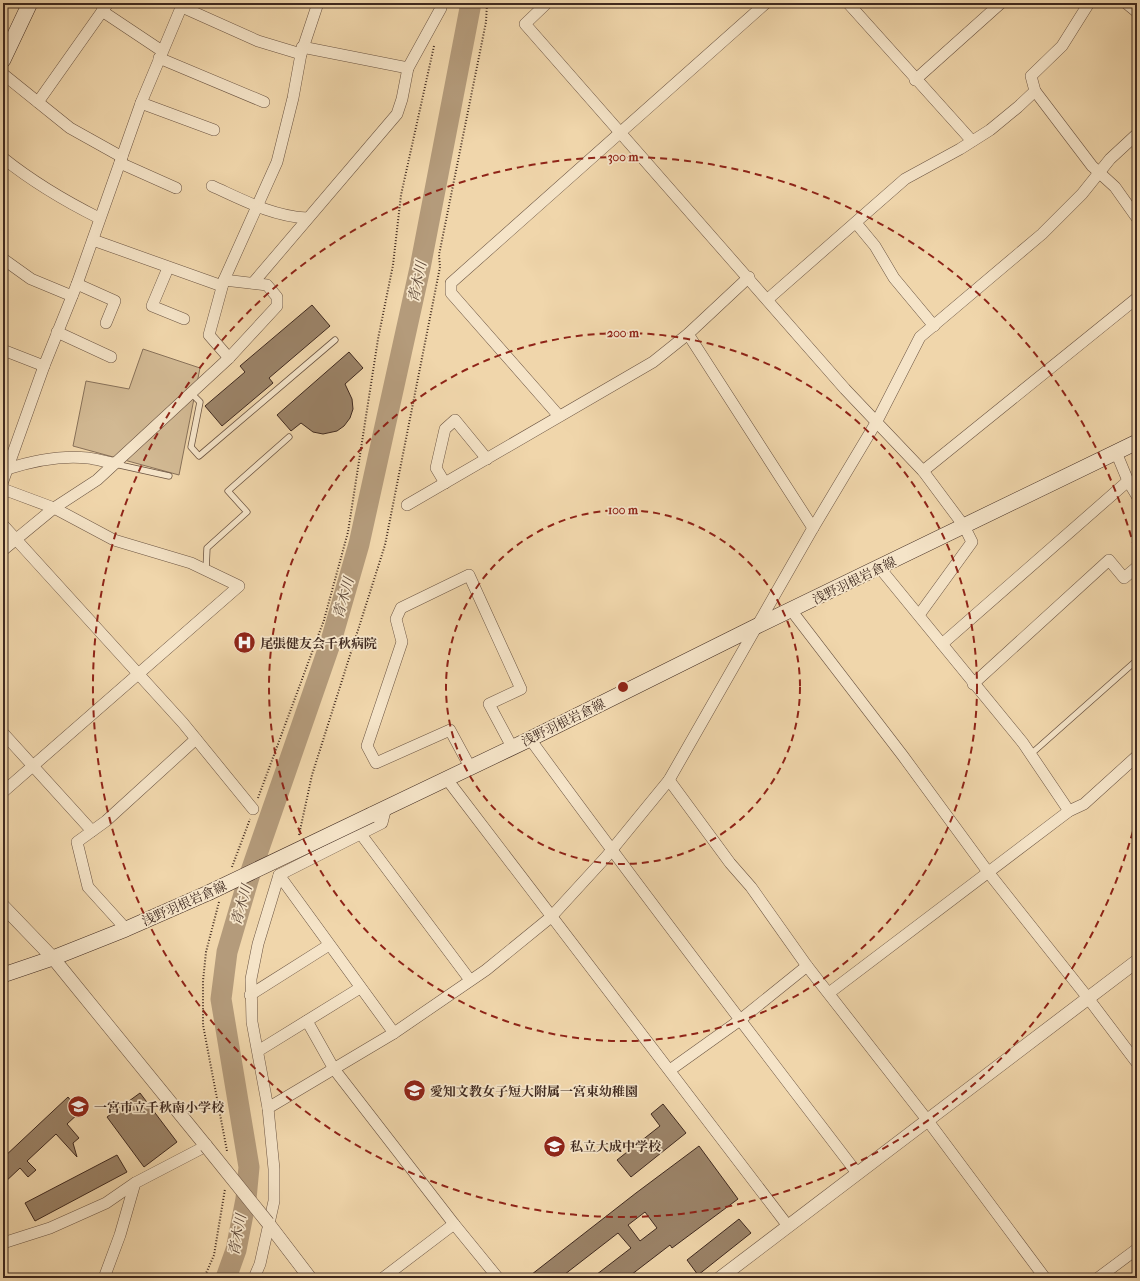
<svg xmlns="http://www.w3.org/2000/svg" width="1140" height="1281" viewBox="0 0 1140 1281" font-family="'IM FELL French Canon','Noto Serif JP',serif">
<rect width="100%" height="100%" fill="#f0d6ab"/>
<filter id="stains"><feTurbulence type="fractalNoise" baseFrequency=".005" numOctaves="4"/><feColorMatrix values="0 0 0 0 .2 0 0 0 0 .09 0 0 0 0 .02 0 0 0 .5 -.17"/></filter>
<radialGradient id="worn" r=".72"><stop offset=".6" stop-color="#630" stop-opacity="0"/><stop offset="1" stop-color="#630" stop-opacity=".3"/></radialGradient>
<polygon fill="#d2b993" stroke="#887159" points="143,349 200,368 179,475 73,446 86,381 129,389"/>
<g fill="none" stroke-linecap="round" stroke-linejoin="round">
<polyline stroke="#b49b7b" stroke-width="21" points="226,1278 236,1250 246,1199 249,1167 221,999 227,952 249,877 331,641 359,544 420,268 471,3"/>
</g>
<g fill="#9b8368" stroke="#3f291f" fill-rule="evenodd">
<polygon points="312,305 330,326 269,378 273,383 222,426 205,406 245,372 240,366"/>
<polygon points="349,352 363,368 345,384 352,399 353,409 350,418 344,426 337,431 323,434 313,432 301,423 291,431 277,415"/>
<polygon points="140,1093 177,1142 144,1167 107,1117"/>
<polygon points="68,1097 80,1112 67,1124 79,1138 73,1143 77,1157 56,1134 27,1161 36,1170 28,1177 20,1168 3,1184 3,1158"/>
<polygon points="663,1104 686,1133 631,1177 617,1160 660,1126 651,1114"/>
<path d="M699,1146L738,1199L672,1248L670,1245L627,1278H592L631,1248L618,1233L560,1278H527L636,1193ZM645,1212L657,1228L640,1241L628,1225Z"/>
<polygon points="117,1155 127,1172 35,1221 25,1203"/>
<polygon points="739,1219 751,1233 698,1275 687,1260"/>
</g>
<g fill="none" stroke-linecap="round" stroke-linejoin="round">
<defs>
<g id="service">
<polyline points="191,393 200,402 191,447 199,456 335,340"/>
<polyline points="115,464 169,476"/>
<polyline points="206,570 207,548 247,512 228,491 289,437"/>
<polyline points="1031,754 1137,660"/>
</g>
<g id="minor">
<polyline points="547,3 525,24 845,389 923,471 964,526 972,542 919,615"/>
<polyline points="848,3 972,141"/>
<polyline points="1089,3 1062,46 1031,76 1035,91 1092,166 1115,187 1137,218"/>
<polyline points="1126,3 1137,12"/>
<polyline points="182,7 258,41 301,54"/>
<polyline points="102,11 162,51"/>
<polyline points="302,47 408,68"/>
<polyline points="159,58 264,102"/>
<polyline points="3,74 70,128 122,157"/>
<polyline points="915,80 1001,3"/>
<polyline points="38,102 108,3"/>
<polyline points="141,103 214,130"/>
<path d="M3,158C33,182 65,201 99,218"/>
<polyline points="120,163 176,188"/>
<path d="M212,186C243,200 272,216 307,218"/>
<polyline points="856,223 875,246 894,278 934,326"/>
<polyline points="93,240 222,286"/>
<polyline points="3,259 31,279 72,296"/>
<polyline points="168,268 152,306 184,319"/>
<polyline points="253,283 397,114 402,99 408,68 441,8"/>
<polyline points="77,284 115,301 106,323"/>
<polyline points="768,299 905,179 960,149 990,130 1018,107 1035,91"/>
<polyline points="57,332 111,357"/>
<polyline points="688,334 813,528"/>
<polyline points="3,350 44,366"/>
<polyline points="229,358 209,335 224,280 277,162 293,98 301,54 318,3"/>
<polyline points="559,416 451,293 451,283 766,3"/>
<polyline points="1116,452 1128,481 1137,496"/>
<path d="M7,469C32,461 62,455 88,458C97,459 105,462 113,463"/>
<polyline points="923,471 1137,298"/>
<polyline points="3,481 44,366 77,284 141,103 183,3"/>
<polyline points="445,483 436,468 445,429 455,420 487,459"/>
<polyline points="3,489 54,508 114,540 191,563 239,586 3,792"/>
<polyline points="407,505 653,362 688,334 749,277"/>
<polyline points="3,525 183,723 253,809"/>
<polyline points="3,550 54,508 97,480 229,358 277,306 277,297 267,285 224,280"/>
<polyline points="879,567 1023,743 1069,811"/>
<polyline points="791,610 903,756 988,872 1088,998 1137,1063"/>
<polyline points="942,644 1128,481"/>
<polyline points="973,684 1109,560 1124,578 1137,567"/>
<polyline points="3,733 92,831"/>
<path d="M530,739C637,886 747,1029 857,1173"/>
<polyline points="470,767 450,730 376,763 367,746 402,642 396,619 401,608 469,575 521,689 489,704 512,747"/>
<polyline points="446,778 788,1226"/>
<polyline points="669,780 730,863 751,887 807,966 928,1121 1045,1278"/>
<polyline points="360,833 470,980"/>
<polyline points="279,875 394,1033"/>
<polyline points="126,929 88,887 77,842 106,821 196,739"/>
<polyline points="829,993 1069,811 1084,804 1137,756"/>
<polyline points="250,995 329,945"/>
<polyline points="307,1021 334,1069 454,1224 498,1278"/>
<polyline points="258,1051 360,988"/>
<polyline points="670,1070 740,1020 807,966"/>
<polyline points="268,1108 394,1033 486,970 551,917 606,857 669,780 813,528 877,421 920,337 1042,234 1082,194 1110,159 1137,134"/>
<polyline points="3,1243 50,1228 106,1203 135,1183"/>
<polyline points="104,1278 120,1235 135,1183 206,1146"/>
<polyline points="254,1278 260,1264 274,1201 274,1169 268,1108 252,1022 251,979 258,944 279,875 382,823 386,807"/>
<polyline points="383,1278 454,1224"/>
<polyline points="1098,1278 1137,1249"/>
</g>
<g id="tertiary">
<polyline points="3,906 53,958 206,1146"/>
<polyline points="268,1223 310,1278"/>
<polyline points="720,1278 1137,961"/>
</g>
<g id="secondary">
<polyline points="3,60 30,3"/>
<polyline points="371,815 530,739 757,626 1137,442"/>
<polyline points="3,975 53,958 126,929 208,893"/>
</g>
</defs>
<use href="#service" stroke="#6b5442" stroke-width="7"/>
<use href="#minor" stroke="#6b5442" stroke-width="12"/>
<use href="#tertiary" stroke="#6b5442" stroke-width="14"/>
<use href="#secondary" stroke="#3f291f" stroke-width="16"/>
<g stroke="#3f291f" stroke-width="2" stroke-dasharray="1 2" stroke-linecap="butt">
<polyline points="258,798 324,620 348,532 378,339 393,265 401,195 434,46"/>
<polyline points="299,835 312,775 385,545 440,267 439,255 486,22 487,3"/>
<polyline points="232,867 250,819"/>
<polyline points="219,902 206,952 203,981 203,1025 227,1151"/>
<polyline points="204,1278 214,1255 225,1189"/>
</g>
<use href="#service" stroke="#f5e4c8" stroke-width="5.5"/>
<use href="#minor" stroke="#f5e4c8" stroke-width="11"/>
<use href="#tertiary" stroke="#f5e4c8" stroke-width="13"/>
<use href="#secondary" stroke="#f5e4c8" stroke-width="15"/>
<defs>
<polyline id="tertiary-bridge" points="206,1146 268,1223"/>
<polyline id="secondary-bridge" points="208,893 371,815"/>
</defs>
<use href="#tertiary-bridge" stroke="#6b5442" stroke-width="14" stroke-linecap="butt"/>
<use href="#secondary-bridge" stroke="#3f291f" stroke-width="16" stroke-linecap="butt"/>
<use href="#tertiary-bridge" stroke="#f5e4c8" stroke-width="13"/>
<use href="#secondary-bridge" stroke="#f5e4c8" stroke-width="15"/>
</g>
<g fill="none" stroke="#8f2418" stroke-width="2" stroke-dasharray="7 5">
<circle cx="623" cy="687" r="177"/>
<circle cx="623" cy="687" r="354"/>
<path d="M1136 820A530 530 0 1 1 1136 554"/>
</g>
<defs>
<symbol id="hospital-disc" viewBox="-11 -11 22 22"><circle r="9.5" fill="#8f2418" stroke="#f5e4c8"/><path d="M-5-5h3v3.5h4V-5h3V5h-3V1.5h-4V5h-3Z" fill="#fff"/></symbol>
<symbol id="school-disc" viewBox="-11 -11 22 22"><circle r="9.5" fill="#8f2418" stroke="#f5e4c8"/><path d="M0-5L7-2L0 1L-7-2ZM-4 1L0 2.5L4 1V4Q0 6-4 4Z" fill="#fff"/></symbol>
</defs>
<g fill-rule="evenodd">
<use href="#hospital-disc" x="232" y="630" width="25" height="25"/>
<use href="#school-disc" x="402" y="1078" width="25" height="25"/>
<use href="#school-disc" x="66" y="1094" width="25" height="25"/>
<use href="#school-disc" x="542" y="1134" width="25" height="25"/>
</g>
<g text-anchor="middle" stroke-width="3.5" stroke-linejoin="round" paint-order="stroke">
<g font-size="13" fill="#3f291f" stroke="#f5e4c8">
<text transform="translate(854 580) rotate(-26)" y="5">浅野羽根岩倉線</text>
<text transform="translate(563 722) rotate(-26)" y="5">浅野羽根岩倉線</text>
<text transform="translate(184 903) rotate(-24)" y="5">浅野羽根岩倉線</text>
</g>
<g font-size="13" font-weight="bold" fill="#3f291f" stroke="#f5e4c8" text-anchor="start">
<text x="260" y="648">尾張健友会千秋病院</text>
<text x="430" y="1096">愛知文教女子短大附属一宮東幼稚園</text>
<text x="94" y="1112">一宮市立千秋南小学校</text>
<text x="570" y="1151">私立大成中学校</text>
</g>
<g font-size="14" font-style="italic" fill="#5c4636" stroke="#f5e4c8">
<text transform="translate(417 282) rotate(-78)" y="5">青木川</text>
<text transform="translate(343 598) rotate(-74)" y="5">青木川</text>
<text transform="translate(241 905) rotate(-74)" y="5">青木川</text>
<text transform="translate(237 1235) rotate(-79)" y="5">青木川</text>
</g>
</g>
<circle cx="623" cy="687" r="6" fill="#8f2418" stroke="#f5e4c8" stroke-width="2"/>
<g font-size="12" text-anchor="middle" font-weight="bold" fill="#8f2418" stroke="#f5e4c8" stroke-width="3.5" stroke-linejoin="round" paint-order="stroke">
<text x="623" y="161">300 m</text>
<text x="623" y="337">200 m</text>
<text x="623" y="514">100 m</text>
</g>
<rect width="1140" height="1281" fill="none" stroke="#f0d6ab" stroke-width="16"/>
<rect x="4" y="4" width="1132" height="1273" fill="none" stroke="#3f291f" stroke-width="2"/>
<rect x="8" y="8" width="1124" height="1265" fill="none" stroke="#3f291f"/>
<rect width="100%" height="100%" filter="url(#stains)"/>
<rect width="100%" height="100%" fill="url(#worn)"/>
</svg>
